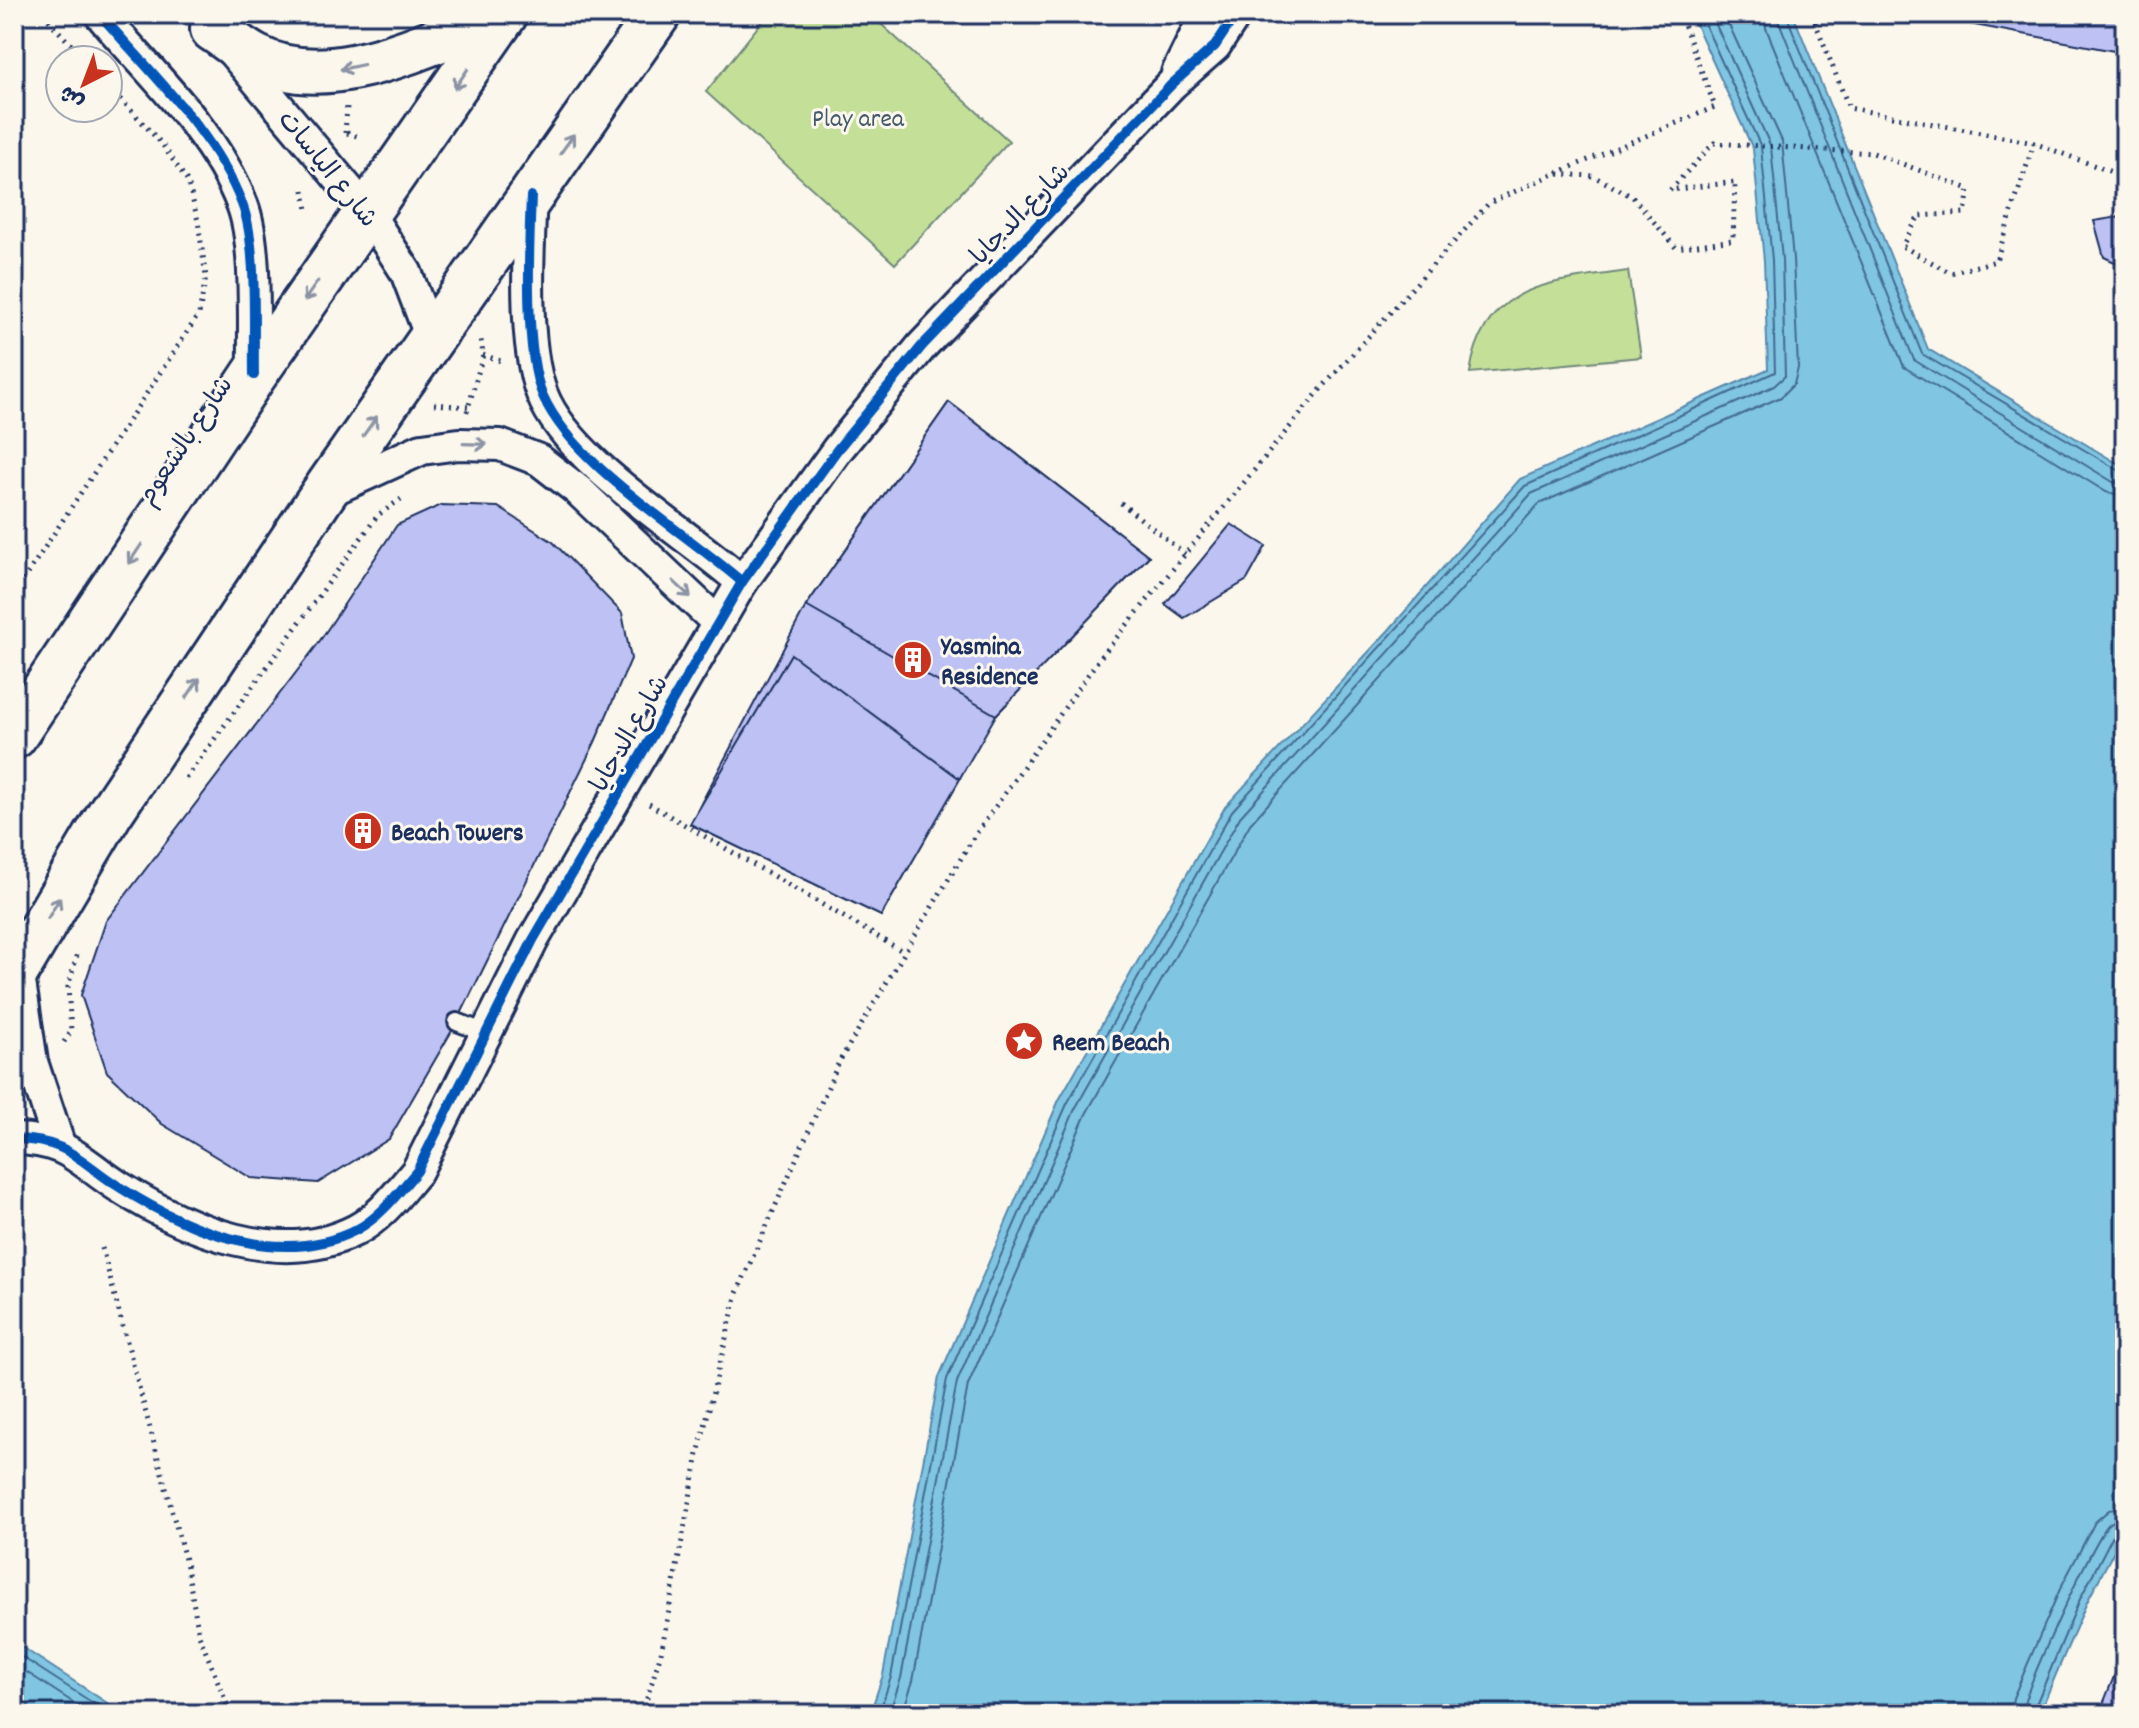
<svg xmlns="http://www.w3.org/2000/svg" width="2139" height="1728" viewBox="0 0 2139 1728" font-family="Dekko,'Playpen Sans Arabic',sans-serif">
<rect width="100%" height="100%" fill="#fbf7ec"/>
<filter id="ink" filterUnits="userSpaceOnUse"><feTurbulence type="fractalNoise" baseFrequency=".0125" numOctaves="2"/><feDisplacementMap in="SourceGraphic" scale="16" xChannelSelector="R" yChannelSelector="G"/><feConvolveMatrix kernelMatrix="1 2 1 2 8 2 1 2 1" color-interpolation-filters="sRGB"/></filter>
<g filter="url(#ink)">
<g fill="#c4e098" stroke="#70887b" stroke-width="2">
<polygon points="768,14 870,14 1009,141 895,264 706,92"/>
<path d="M1628,271L1641,357L1470,373C1483,282 1553,282 1628,271Z"/>
</g>
<g fill="#80c5e1" stroke="#5889ad" stroke-width="2">
<polygon points="1691,14 1793,14 1928,349 2125,468 2125,1530 2087,1602 2039,1714 870,1714 883,1675 939,1377 1059,1100 1225,807 1388,631 1520,479 1768,369 1764,261 1753,149"/>
<polygon points="14,1642 124,1714 14,1714"/>
</g>
<g fill="none" stroke-linecap="round" stroke-linejoin="round">
<g stroke="#436b92" stroke-width="2">
<polyline points="1764,14 1766,28 1904,367 2106,492 2125,496"/>
<polyline points="1776,14 1914,360 2113,482 2125,484"/>
<polyline points="1786,14 1922,354 2125,474"/>
<polyline points="14,1652 110,1714"/>
<polyline points="14,1664 91,1714"/>
<polyline points="879,1714 891,1677 947,1379 1067,1104 1232,811 1525,486 1775,372 1772,260 1761,147 1700,14"/>
<polyline points="889,1714 901,1678 957,1382 1075,1109 1240,817 1531,494 1774,386 1785,376 1782,259 1771,147 1711,14"/>
<polyline points="902,1714 913,1681 968,1385 1086,1114 1250,824 1539,504 1781,397 1794,384 1798,368 1793,259 1782,141 1724,14"/>
<polyline points="2010,1714 2013,1698 2060,1589 2095,1522 2109,1510 2125,1507"/>
<path d="M2022,1714C2023,1692 2092,1543 2108,1525C2113,1520 2118,1519 2125,1519"/>
<polyline points="2032,1714 2080,1599 2114,1533 2125,1529"/>
</g>
</g>
<g fill="#bdc1f3" stroke="#1b2f5e" stroke-width="2">
<polygon points="1916,14 2125,14 2125,53"/>
<polygon points="2125,216 2125,267 2104,257 2094,221"/>
<polygon points="949,402 1149,556 996,715 881,916 690,824 806,606"/>
<polygon points="949,402 1149,556 996,715 806,606"/>
<polygon points="441,505 498,507 553,542 622,613 631,659 595,742 457,1022 389,1139 318,1183 251,1178 162,1124 107,1072 81,995 106,921 317,645 397,525"/>
<polygon points="1231,524 1266,546 1247,580 1184,618 1165,604"/>
<polygon points="791,654 960,779 881,916 690,824"/>
<polygon points="2125,1649 2125,1714 2099,1714"/>
</g>
<g fill="none" stroke-linecap="round" stroke-linejoin="round">
<defs>
<polyline id="lane" points="457,1022 486,1033"/>
<g id="street">
<path d="M100,14C150,73 214,131 242,204C258,244 253,329 254,375"/>
<polyline points="232,51 368,213 406,272 431,338"/>
<polyline points="1177,73 1206,14"/>
<path d="M531,198C528,251 523,346 542,394C568,462 686,532 742,582"/>
<polyline points="323,494 422,449 459,444 500,445 539,460 579,491 717,622"/>
<polyline points="18,969 32,1062 59,1144"/>
<path d="M14,1139C70,1140 78,1161 121,1188C187,1230 280,1269 356,1230C381,1217 399,1192 417,1171L533,940L742,582L837,450L922,346L1172,84L1215,46L1236,14"/>
</g>
<g id="secondary">
<path d="M213,29C227,38 240,49 255,57C331,97 431,40 504,14"/>
<polyline points="14,736 254,375 505,14"/>
<polyline points="14,975 110,813 323,494 658,14"/>
</g>
</defs>
<use href="#lane" stroke="#1b2f5e" stroke-width="22"/>
<use href="#street" stroke="#1b2f5e" stroke-width="36"/>
<use href="#secondary" stroke="#1b2f5e" stroke-width="50"/>
<g stroke="#1b2f5e" stroke-width="5" stroke-dasharray="2 6" stroke-linecap="butt">
<polyline points="43,14 85,60"/>
<polyline points="1812,14 1849,108 2034,143 2125,177"/>
<polyline points="345,133 347,107"/>
<polyline points="347,133 360,137"/>
<polyline points="1557,173 1715,107 1680,14"/>
<polyline points="304,190 307,210"/>
<polyline points="483,355 501,361"/>
<polyline points="434,404 469,407"/>
<polyline points="467,412 483,355 481,340"/>
<polyline points="1121,503 1185,554"/>
<polyline points="14,594 199,314 206,277 198,221 188,182 162,144 108,85"/>
<polyline points="186,778 378,515 401,499"/>
<polyline points="649,804 904,952"/>
<polyline points="64,1042 71,1031 68,987 78,951"/>
<polyline points="102,1248 187,1567 199,1635 231,1714"/>
<polyline points="642,1714 661,1653 698,1454 737,1293 839,1062 972,840 1099,659 1321,389 1489,203 1554,174 1593,176 1633,197 1676,248 1733,240 1735,182 1670,190 1714,143 1873,153 1969,189 1965,213 1919,216 1902,246 1951,273 1996,261 2034,143"/>
</g>
<use href="#lane" stroke="#fbf7ec" stroke-width="16"/>
<use href="#street" stroke="#fbf7ec" stroke-width="30"/>
<use href="#secondary" stroke="#fbf7ec" stroke-width="44"/>
<defs>
<g id="cycleway">
<path d="M100,14C150,73 214,131 242,204C258,244 253,329 254,375"/>
<path d="M531,196C529,245 524,354 543,396C574,466 683,530 742,582"/>
<path d="M14,1139C70,1140 78,1161 121,1188C187,1230 280,1269 356,1230C381,1217 399,1192 417,1171L533,940L742,582L837,450L922,346L1172,84L1215,46L1236,14"/>
</g>
</defs>
<use href="#cycleway" stroke="#fbf7ec" stroke-width="15"/>
<use href="#cycleway" stroke="#0057b8" stroke-width="10"/>
</g>
<defs><path id="oneway-shaft" d="M-6 0H5M1.5-3L5.5 0L1.5 3" fill="none" stroke-width="1.6" stroke-linecap="round" stroke-linejoin="round" transform="scale(2)"/></defs>
<g stroke="#8b93a5">
<use href="#oneway-shaft" transform="translate(352 67) rotate(168)"/>
<use href="#oneway-shaft" transform="translate(461 79) rotate(124)"/>
<use href="#oneway-shaft" transform="translate(567 144) rotate(-55)"/>
<use href="#oneway-shaft" transform="translate(311 291) rotate(125)"/>
<use href="#oneway-shaft" transform="translate(370 426) rotate(-55)"/>
<use href="#oneway-shaft" transform="translate(475 444) rotate(2)"/>
<use href="#oneway-shaft" transform="translate(135 554) rotate(124)"/>
<use href="#oneway-shaft" transform="translate(682 589) rotate(43)"/>
<use href="#oneway-shaft" transform="translate(193 688) rotate(-56)"/>
<use href="#oneway-shaft" transform="translate(54 908) rotate(-59)"/>
</g>
</g>
<defs>
<symbol id="building-disc" viewBox="-11 -11 22 22"><circle r="9.5" fill="#c8321e" stroke="#fbf7ec"/><path d="M-4-6H4V6H1V3H-1V6H-4ZM-2.5-4.3h1.7v1.8h-1.7ZM.8-4.3h1.7v1.8H.8ZM-2.5-1h1.7V.8h-1.7ZM.8-1h1.7V.8H.8Z" fill="#fff"/></symbol>
<symbol id="sight-disc" viewBox="-11 -11 22 22"><circle r="9.5" fill="#c8321e" stroke="#fbf7ec"/><path d="M0-6L1.8-2.2L6-1.7L2.9 1.2L3.7 5.4L0 3.3L-3.7 5.4L-2.9 1.2L-6-1.7L-1.8-2.2Z" fill="#fff"/></symbol>
</defs>
<g fill-rule="evenodd">
<use href="#building-disc" x="891" y="638" width="44" height="44"/>
<use href="#building-disc" x="341" y="809" width="44" height="44"/>
<use href="#sight-disc" x="1002" y="1019" width="44" height="44"/>
</g>
<g text-anchor="middle" stroke-width="6" stroke-linejoin="round" paint-order="stroke">
<g font-size="26" fill="#455b6c" stroke="#fbf7ec">
<text x="858" y="126">Play area</text>
</g>
<g font-size="26" fill="#1b2f5e" stroke="#fbf7ec">
<text transform="translate(329 168) rotate(51)" y="9">شارع الياسات</text>
<text transform="translate(1019 213) rotate(-46)" y="9">شارع الدجايا</text>
<text transform="translate(184 440) rotate(-56)" y="9">شارع بالشعوم</text>
<text transform="translate(628 733) rotate(-60)" y="9">شارع الدجايا</text>
</g>
<g font-size="26" font-weight="bold" fill="#1b2f5e" stroke="#fbf7ec" text-anchor="start">
<text x="941" y="654">Yasmina<tspan x="941" dy="30">Residence</tspan></text>
<text x="391" y="840">Beach Towers</text>
<text x="1052" y="1050">Reem Beach</text>
</g>
</g>
<rect width="2139" height="1728" fill="none" stroke="#fbf7ec" stroke-width="48"/>
<rect x="24" y="24" width="2091" height="1680" fill="none" stroke="#1b2f5e" stroke-width="3" filter="url(#ink)"/>
<g transform="translate(84 84) rotate(222)"><circle r="38" fill="#fbf7ec" stroke="#a1a7b3" stroke-width="2"/>
<path d="M0-6L14 30L0 20L-14 30Z" fill="#c8321e"/>
<text y="-12" font-size="22" font-weight="bold" text-anchor="middle" fill="#1b2f5e">ش</text>
</g>
</svg>
